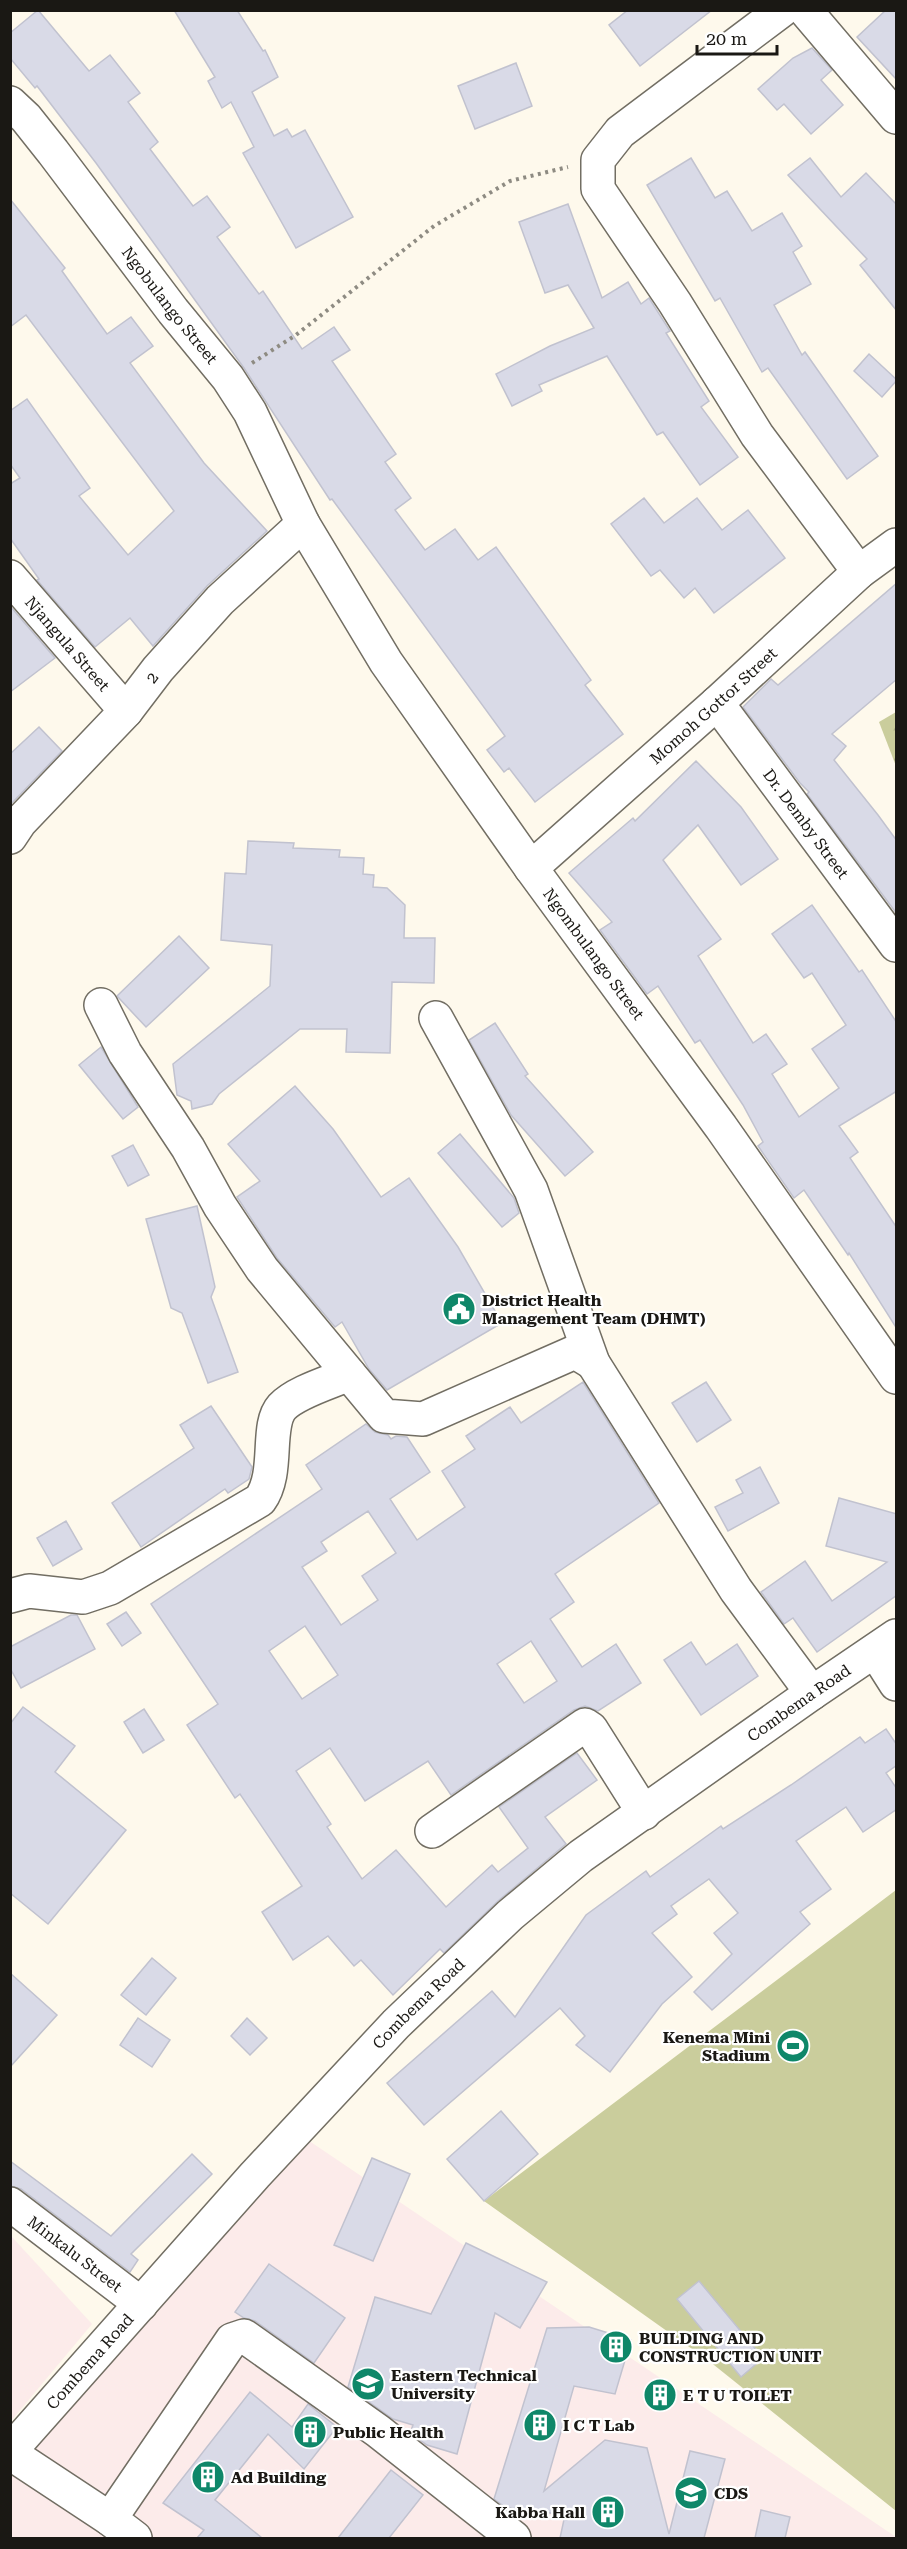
<svg xmlns="http://www.w3.org/2000/svg" width="907" height="2549" viewBox="0 0 907 2549" font-family="'Roboto Serif',serif">
<defs>
<pattern id="forest-firs" width="22" height="20" patternUnits="userSpaceOnUse" patternTransform="scale(1.5)"><rect width="22" height="20" fill="#cacd9c"/><path d="M5 1l3.5 6h-7zM16 11l3.5 6h-7z" fill="#adaf86"/></pattern>
</defs>
<rect width="100%" height="100%" fill="#fef9ec"/>
<g fill="#fcebea">
<polygon points="293,2130 896,2537 896,2538 11,2538 11,2448"/>
<polygon points="11,2236 92,2324 11,2421 11,2235"/>
</g>
<polygon fill="url(#forest-firs)" points="896,712 896,766 879,722"/>
<polygon fill="#cacd9c" points="896,1890 896,2511 709,2361 484,2201"/>
<g fill="#d9dae7" stroke="#c1c2cf" stroke-width="1.5" fill-rule="evenodd">
<polygon points="38,10 89,71 110,55 140,93 128,102 158,142 150,149 193,206 207,196 230,227 217,237 259,294 263,291 302,349 334,327 350,350 332,361 396,454 385,462 411,498 395,510 425,550 455,529 478,560 496,547 591,680 585,685 623,734 535,802 509,768 504,772 487,750 505,736 332,499 330,500 244,368 96,163 37,86 35,88 10,58 10,33"/>
<polygon points="174,10 237,10 263,51 265,50 278,77 252,92 274,136 287,129 292,137 305,130 353,217 296,248 243,153 254,147 231,102 222,108 208,81 215,77"/>
<polygon points="628,10 712,10 640,66 609,25"/>
<polygon points="886,10 897,10 897,80 857,37"/>
<polygon points="812,48 832,70 821,80 843,105 811,134 784,104 777,110 758,89 793,58"/>
<polygon points="516,63 532,106 475,129 458,86"/>
<polygon points="691,158 715,198 727,191 752,231 782,213 802,246 793,252 811,284 774,305 802,355 805,352 878,456 847,479 768,368 762,372 720,298 715,301 647,185"/>
<polygon points="810,158 841,197 866,173 897,205 897,311 860,265 867,259 788,175"/>
<polygon points="10,199 65,268 62,271 107,334 131,317 153,346 130,363 204,463 267,531 207,586 153,646 130,618 95,647 37,580 39,579 10,538 10,484 20,478 10,464 10,411 27,399 90,488 79,496 128,555 174,511 26,315 10,327"/>
<polygon points="568,204 602,298 628,282 641,304 649,298 670,331 666,333 709,401 701,407 738,457 700,485 663,432 657,435 607,356 539,385 542,391 512,406 496,374 550,346 594,328 568,285 545,293 519,222"/>
<polygon points="869,354 897,380 882,397 854,371"/>
<polygon points="644,498 664,523 697,498 722,530 748,510 785,558 714,613 695,588 684,598 660,570 651,576 611,524"/>
<polygon points="897,583 897,679 832,734 846,746 834,760 878,815 897,841 897,914 807,794 809,792 800,783 743,707 771,679 778,685"/>
<polygon points="10,606 55,658 10,692"/>
<polygon points="39,727 62,751 10,805 10,754"/>
<polygon points="696,761 741,807 778,859 741,885 698,825 663,860 721,939 698,956 753,1043 766,1034 787,1064 772,1074 799,1117 839,1088 812,1049 846,1025 812,973 804,978 772,934 812,905 859,972 862,970 897,1023 897,1091 839,1126 858,1152 850,1158 897,1228 897,1329 849,1253 848,1255 804,1190 794,1198 758,1146 763,1142 743,1105 700,1040 695,1043 658,986 647,994 600,930 612,922 569,873 633,818 635,821"/>
<polygon points="248,841 294,843 293,848 340,850 339,857 364,858 363,874 374,875 373,887 387,888 405,905 404,938 435,938 434,983 392,982 390,1053 346,1052 347,1029 300,1029 219,1094 212,1104 192,1109 191,1101 177,1095 173,1064 270,986 272,945 221,940 225,873 246,874"/>
<polygon points="179,936 209,968 146,1027 117,996"/>
<polygon points="495,1023 528,1074 525,1076 593,1152 565,1176 511,1115 469,1040"/>
<polygon points="101,1047 138,1107 123,1119 79,1065"/>
<polygon points="295,1086 333,1129 381,1197 409,1178 458,1247 502,1323 387,1390 369,1369 342,1322 335,1327 277,1258 237,1197 260,1181 228,1144"/>
<polygon points="460,1134 514,1198 519,1213 502,1227 438,1153"/>
<polygon points="133,1145 149,1175 128,1186 112,1156"/>
<polygon points="197,1206 215,1287 211,1297 238,1372 208,1383 182,1313 171,1308 146,1219"/>
<path d="M583,1382L659,1503L555,1574L574,1602L550,1619L582,1667L616,1644L641,1683L598,1711L585,1706L574,1710L451,1795L428,1761L365,1801L330,1748L296,1771L331,1824L327,1827L362,1879L396,1850L446,1907L492,1865L498,1872L528,1848L499,1807L577,1753L597,1780L545,1817L566,1844L498,1901L444,1953L440,1949L393,1995L361,1960L354,1966L328,1936L293,1960L262,1912L302,1886L240,1794L235,1798L187,1725L218,1704L151,1604L322,1489L306,1465L366,1424L375,1432L388,1435L391,1439L396,1436L407,1437L430,1472L390,1499L417,1540L465,1507L442,1471L475,1449L466,1436L510,1407L521,1423ZM368,1511L396,1553L362,1576L378,1600L341,1625L302,1567L327,1551L321,1542ZM305,1626L338,1675L302,1699L269,1651ZM531,1641L557,1681L524,1703L497,1664Z"/>
<polygon points="706,1382 731,1420 697,1442 672,1403"/>
<polygon points="211,1406 252,1467 249,1479 228,1493 225,1489 141,1547 112,1503 194,1448 180,1425"/>
<polygon points="760,1467 779,1503 728,1531 715,1507 743,1493 736,1480"/>
<polygon points="839,1498 897,1514 897,1595 817,1652 793,1618 784,1624 761,1592 805,1561 832,1601 887,1562 826,1546"/>
<polygon points="66,1521 82,1549 53,1566 37,1538"/>
<polygon points="126,1612 141,1633 122,1646 107,1624"/>
<polygon points="71,1615 77,1615 95,1649 21,1688 10,1668 10,1647"/>
<polygon points="691,1642 706,1665 737,1644 758,1676 701,1715 664,1660"/>
<polygon points="23,1707 75,1746 55,1772 126,1830 48,1924 10,1893 10,1724"/>
<polygon points="144,1709 164,1740 143,1753 124,1722"/>
<polygon points="886,1729 897,1745 897,1765 886,1773 897,1789 897,1809 863,1832 846,1807 796,1841 831,1889 800,1912 810,1924 712,2010 694,1992 732,1954 714,1933 738,1913 709,1879 671,1906 677,1914 652,1933 692,1977 662,2004 610,2072 576,2045 585,2036 560,2008 424,2125 387,2083 492,1991 515,2017 586,1915 646,1871 650,1877 721,1826 723,1829 791,1785 860,1737 865,1743"/>
<polygon points="152,1958 176,1978 146,2015 121,1995"/>
<polygon points="10,1973 57,2015 10,2067"/>
<polygon points="138,2018 170,2040 152,2067 120,2045"/>
<polygon points="247,2018 267,2038 250,2055 231,2036"/>
<polygon points="501,2111 538,2154 484,2201 447,2159"/>
<polygon points="192,2154 212,2174 131,2254 138,2260 130,2272 21,2189 10,2186 10,2161 111,2236"/>
<polygon points="372,2158 410,2174 373,2261 334,2245"/>
<polygon points="466,2243 547,2282 520,2328 495,2313 457,2454 427,2445 410,2433 413,2425 393,2419 348,2387 375,2297 431,2314"/>
<polygon points="269,2264 345,2318 314,2363 255,2321 244,2318 235,2312"/>
<polygon points="699,2281 763,2358 741,2377 677,2299"/>
<polygon points="589,2327 631,2340 615,2394 574,2386 544,2491 605,2440 647,2448 669,2534 690,2451 725,2459 704,2538 560,2538 565,2515 505,2507 494,2499 547,2328"/>
<polygon points="650,2383 674,2387 671,2407 647,2404"/>
<polygon points="250,2392 292,2427 308,2404 337,2427 304,2469 268,2434 215,2500 262,2538 197,2538 204,2530 163,2503"/>
<polygon points="391,2470 423,2495 389,2538 338,2538"/>
<polygon points="761,2510 790,2517 785,2538 755,2538"/>
</g>
<g fill="none" stroke-linecap="round" stroke-linejoin="round">
<defs>
<g id="minor">
<polyline points="782,10 620,132 598,160 598,189 675,303 757,435 859,572"/>
<polyline points="805,10 896,117"/>
<path id="s1" d="M10,103L26,118L53,152L173,311L228,378L250,412L303,524L386,662L531,868L721,1127L896,1377"/>
<path id="s2" d="M10,577L126,711"/>
<path id="s3" d="M717,703L896,945"/>
<path id="s4" d="M10,837L20,822L126,711L158,669L220,600L303,524"/>
<path id="s5" d="M531,868L717,703L859,572L896,545"/>
<polyline points="101,1005 125,1053 188,1148 220,1206 262,1269 384,1416 423,1419 575,1352 593,1363"/>
<polyline points="436,1018 531,1190 593,1363 736,1590 812,1693"/>
<path d="M10,1596L29,1591L83,1597L110,1588L260,1500C280,1472 265,1426 282,1407C296,1392 331,1382 349,1374"/>
<polyline points="875,1651 896,1684"/>
<polyline points="432,1831 585,1725 591,1729 644,1813"/>
<path id="s6" d="M10,2204L141,2304"/>
<path id="s7" d="M10,2451L255,2175L396,2024L510,1915L581,1856L812,1693L896,1636"/>
<polyline points="10,2453 110,2519"/>
<polyline points="135,2538 110,2519 232,2340 244,2336 378,2431 514,2538"/>
</g>
</defs>
<use href="#minor" stroke="#726e63" stroke-width="36"/>
<polyline stroke="#8e8b82" stroke-width="4" stroke-dasharray="3 4.5" stroke-linecap="butt" points="252,363 296,335 434,226 510,181 568,167"/>
<use href="#minor" stroke="#fff" stroke-width="33"/>
</g>
<defs>
<symbol id="civic-disc" viewBox="-11 -11 22 22"><circle r="9.5" fill="#0f8769" stroke="#fff"/><path d="M-.6-6.5H3V-4.5H.6V-3L4-1V1h2V6H-6V1h2V-1L-.6-3ZM-1.2 2.5V6h2.4V2.5Z" fill="#fff"/></symbol>
<symbol id="stadium-disc" viewBox="-11 -11 22 22"><circle r="9.5" fill="#0f8769" stroke="#fff"/><path d="M0-5a6.5 5 0 1 0 0 10a6.5 5 0 1 0 0-10ZM-3.5-1.8h7v3.6h-7Z" fill="#fff"/></symbol>
<symbol id="building-disc" viewBox="-11 -11 22 22"><circle r="9.5" fill="#0f8769" stroke="#fff"/><path d="M-4-6H4V6H1V3H-1V6H-4ZM-2.5-4.3h1.7v1.8h-1.7ZM.8-4.3h1.7v1.8H.8ZM-2.5-1h1.7V.8h-1.7ZM.8-1h1.7V.8H.8Z" fill="#fff"/></symbol>
<symbol id="university-disc" viewBox="-11 -11 22 22"><circle r="9.5" fill="#0f8769" stroke="#fff"/><path d="M0-5L7-2L0 1L-7-2ZM-4 1L0 2.5L4 1V4Q0 6-4 4Z" fill="#fff"/></symbol>
</defs>
<g fill-rule="evenodd">
<use href="#civic-disc" x="440" y="1290" width="38" height="38"/>
<use href="#stadium-disc" x="774" y="2027" width="38" height="38"/>
<use href="#building-disc" x="597" y="2328" width="38" height="38"/>
<use href="#university-disc" x="349" y="2365" width="38" height="38"/>
<use href="#building-disc" x="641" y="2376" width="38" height="38"/>
<use href="#building-disc" x="521" y="2406" width="38" height="38"/>
<use href="#building-disc" x="291" y="2413" width="38" height="38"/>
<use href="#building-disc" x="189" y="2458" width="38" height="38"/>
<use href="#university-disc" x="672" y="2474" width="38" height="38"/>
<use href="#building-disc" x="589" y="2493" width="38" height="38"/>
</g>
<g text-anchor="middle" stroke-width="4.5" stroke-linejoin="round" paint-order="stroke">
<g font-size="16" fill="#1a1814" stroke="#fff">
<text dy="6" stroke="none"><textPath href="#s1" startOffset="258">Ngobulango Street</textPath></text>
<text dy="6" stroke="none"><textPath href="#s2" startOffset="88">Njangula Street</textPath></text>
<text dy="6" stroke="none"><textPath href="#s4" startOffset="214">2</textPath></text>
<text dy="6" stroke="none"><textPath href="#s5" startOffset="244">Momoh Gottor Street</textPath></text>
<text dy="6" stroke="none"><textPath href="#s3" startOffset="150">Dr. Demby Street</textPath></text>
<text dy="6" stroke="none"><textPath href="#s1" startOffset="1035">Ngombulango Street</textPath></text>
<text dy="6" stroke="none"><textPath href="#s7" startOffset="1092">Combema Road</textPath></text>
<text dy="6" stroke="none"><textPath href="#s7" startOffset="606">Combema Road</textPath></text>
<text dy="6" stroke="none"><textPath href="#s6" startOffset="82">Minkalu Street</textPath></text>
<text dy="6" stroke="none"><textPath href="#s7" startOffset="120">Combema Road</textPath></text>
</g>
<g font-size="16" font-weight="bold" fill="#1a1814" stroke="#fff" text-anchor="start">
<text x="482" y="1306">District Health<tspan x="482" dy="18">Management Team (DHMT)</tspan></text>
<text x="770" y="2043" text-anchor="end">Kenema Mini<tspan x="770" dy="18">Stadium</tspan></text>
<text x="639" y="2344">BUILDING AND<tspan x="639" dy="18">CONSTRUCTION UNIT</tspan></text>
<text x="391" y="2381">Eastern Technical<tspan x="391" dy="18">University</tspan></text>
<text x="683" y="2401">E T U TOILET</text>
<text x="563" y="2431">I C T Lab</text>
<text x="333" y="2438">Public Health</text>
<text x="231" y="2483">Ad Building</text>
<text x="714" y="2499">CDS</text>
<text x="585" y="2518" text-anchor="end">Kabba Hall</text>
</g>
</g>
<rect width="907" height="2549" fill="none" stroke="#1a1814" stroke-width="24"/>
<path d="M697 45v9h80v-9" fill="none" stroke="#1a1814" stroke-width="3"/>
<text x="706" y="45" font-size="18" fill="#1a1814" stroke="#ffffff" stroke-width="4.5" paint-order="stroke">20 m</text>
</svg>
